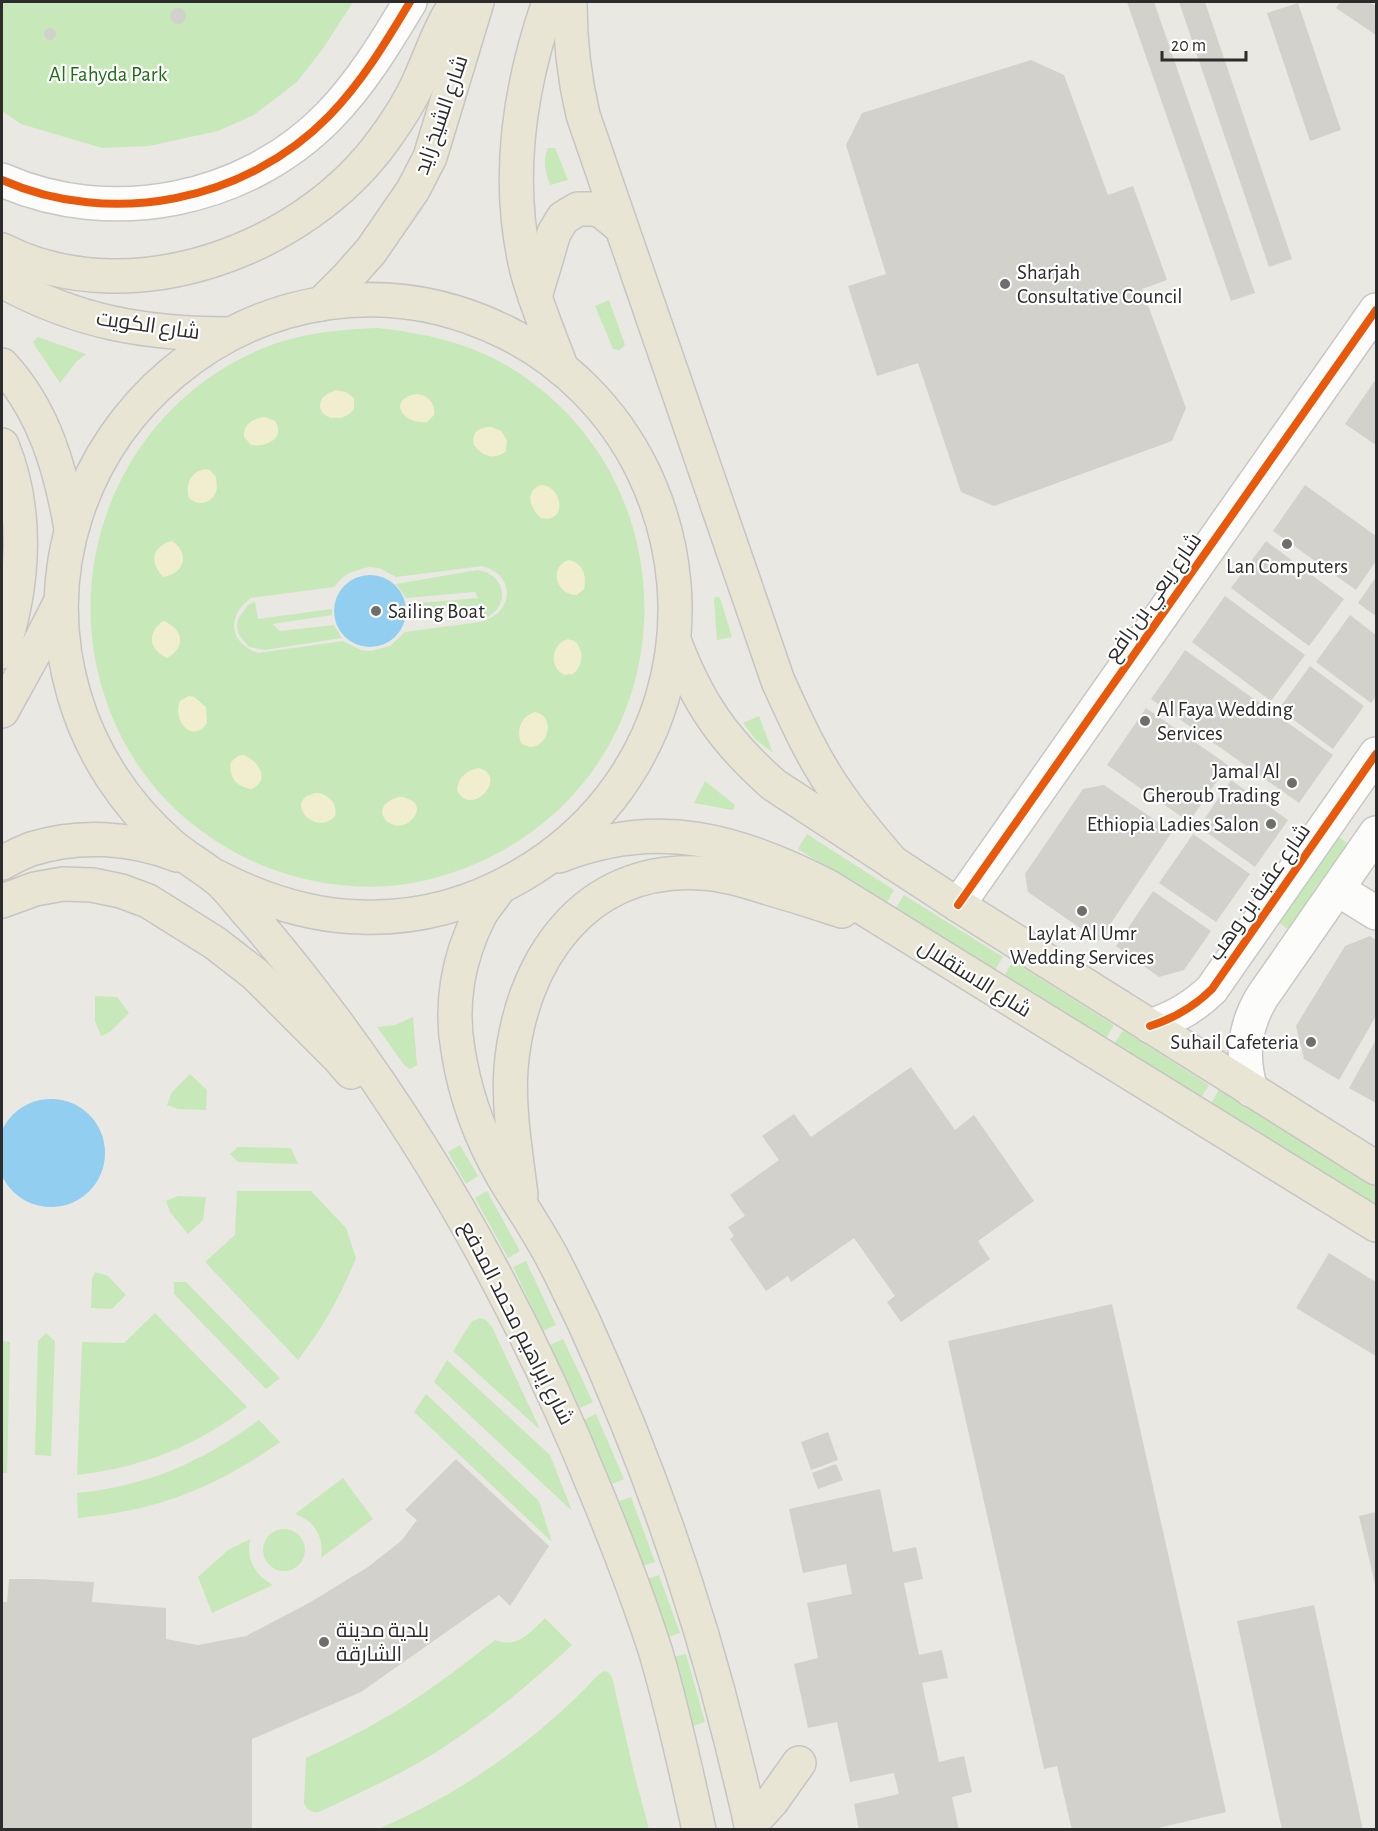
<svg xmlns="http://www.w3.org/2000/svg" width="1378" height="1831" viewBox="0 0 1378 1831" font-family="'Alegreya Sans',Cairo,sans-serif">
<rect width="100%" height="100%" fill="#eae8e2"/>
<g fill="#c7e8b9" fill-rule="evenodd">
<polygon points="2,2 353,2 324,47 297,82 254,115 218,131 149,146 102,148 21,124 2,111"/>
<path d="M548,148H555L568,180L550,185C546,174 542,159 548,148Z"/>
<polygon points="609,300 625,345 620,350 613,349 595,306"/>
<path d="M378,328C423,333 465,342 504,364C694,474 691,752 496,854C452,877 401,890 352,886C292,882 237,860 191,823C150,790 119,743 104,694C57,548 136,388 283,341C314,332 346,329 378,328ZM330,392L351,413L341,418H330L322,398ZM491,427L501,431L506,450C495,461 482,456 474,445ZM482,566C517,575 514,614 480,622L405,632L390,646L370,651L361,650L343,641L258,653C229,643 226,616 251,598L334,587L341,579L349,573L368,567L379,568L396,577ZM573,640C584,650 584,668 571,675L554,659L556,648Z"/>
<polygon points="38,337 86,354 76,362 60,383 35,346 33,342"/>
<path d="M478,570C507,575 511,607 484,619L482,605L409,612L408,604L478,598L475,592L406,598L396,584Z"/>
<polygon points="716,596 720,598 732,637 717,640 714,600"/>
<polygon points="255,602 258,619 332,609 332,615 272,624 280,631 334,625 342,638 265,650 249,647 239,635 237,627 238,619 248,605"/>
<polygon points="759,716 773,753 756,740 743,723"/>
<polygon points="705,781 735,805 734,809 732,810 694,803"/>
<polygon points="807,834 894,890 886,904 798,849"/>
<polygon points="1339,837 1351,846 1289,930 1277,921"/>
<polygon points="904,895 1003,957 994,971 895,909"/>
<polygon points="1013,961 1114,1025 1105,1040 1004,976"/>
<polygon points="95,996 117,997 129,1013 110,1032 101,1036 95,1021"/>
<polygon points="413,1017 417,1065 410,1069 405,1066 377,1027 395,1025"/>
<polygon points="1123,1030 1209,1085 1200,1099 1114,1044"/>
<polygon points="190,1074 207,1090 206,1110 178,1109 167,1105 172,1092"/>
<polygon points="1219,1090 1376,1186 1376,1205 1211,1103"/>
<polygon points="460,1145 478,1176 466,1184 448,1152"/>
<polygon points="238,1147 291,1148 298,1164 238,1162 230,1154"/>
<path d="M237,1191H311L346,1228L356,1258C341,1295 323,1328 298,1360L205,1262L235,1235Z"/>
<polygon points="487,1191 520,1251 508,1258 475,1198"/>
<polygon points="178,1196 206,1197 203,1220 188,1234 170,1212 166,1201"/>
<polygon points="526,1261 556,1325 543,1331 513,1267"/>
<polygon points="95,1272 108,1276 126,1295 112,1309 91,1308 92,1279"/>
<polygon points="174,1282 186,1282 280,1378 266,1389 174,1294"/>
<path d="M155,1313L247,1407C194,1447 143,1467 77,1475L82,1342L124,1343Z"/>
<polygon points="481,1318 486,1320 492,1327 539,1427 538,1428 453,1351 472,1321"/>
<polygon points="46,1333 55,1341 51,1456 35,1455 38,1341"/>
<polygon points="563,1339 593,1402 580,1408 550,1345"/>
<polygon points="2,1341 10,1342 7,1473 2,1473"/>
<polygon points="447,1360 550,1455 572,1511 434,1382"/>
<polygon points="426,1394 539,1501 552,1542 414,1412"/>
<polygon points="596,1414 624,1479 612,1484 584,1420"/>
<path d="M259,1420L280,1442C215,1488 157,1511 78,1518L77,1493C150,1485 200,1463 259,1420Z"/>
<path d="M343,1478L373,1519L321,1558C324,1537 315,1521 295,1514Z"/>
<polygon points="631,1497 655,1562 642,1566 619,1501"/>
<circle cx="284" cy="1550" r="21"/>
<path d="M250,1539C246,1560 255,1575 273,1585L212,1613L198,1577L228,1550Z"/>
<polygon points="659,1575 680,1633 668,1637 647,1579"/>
<path d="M545,1618L572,1645C530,1684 487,1720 438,1751C400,1775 359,1793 319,1812C311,1813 307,1810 304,1803L306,1758C347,1739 387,1719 424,1693C449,1676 472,1658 495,1640C517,1649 530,1633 545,1618Z"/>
<polygon points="686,1654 705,1722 693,1726 673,1657"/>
<path d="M604,1671L608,1672L612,1677L634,1773L649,1829H378C459,1795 539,1739 598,1675Z"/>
</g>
<g fill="#f0eecf">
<path d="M335,390L346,392L354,398V409C344,424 312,420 322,398Z"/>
<path d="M417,394C428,395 436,404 434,415L427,422C403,425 386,399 417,394Z"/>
<path d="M265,417L275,421C286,438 266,448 251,445L244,437C243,424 253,418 265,417Z"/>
<path d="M491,427L501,431L507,440L506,451C495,461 482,456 474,445C471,432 479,427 491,427Z"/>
<path d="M205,469L210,470L216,477C216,478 217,487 217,488C215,502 199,508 189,498C185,484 191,472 205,469Z"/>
<path d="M541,485C563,486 568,524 541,518C530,509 524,491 541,485Z"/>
<path d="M172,541C190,553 185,574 163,577C149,562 152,546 172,541Z"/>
<path d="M569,560C583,563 587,576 584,589L577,595C556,596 548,566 569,560Z"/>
<path d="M163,621C183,628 187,647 167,658C148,649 147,633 163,621Z"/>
<path d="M568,639L577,643C584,654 582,662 575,672L565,675C548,668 551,644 568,639Z"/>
<path d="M189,696L194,697L206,707L207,723C192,745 172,720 180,701Z"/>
<path d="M535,712C561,717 543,760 521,743C516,730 521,716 535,712Z"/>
<path d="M243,755C259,760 271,781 251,789C236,787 228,776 231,762L238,756Z"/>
<path d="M479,768C510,777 470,819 457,790C458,777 467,770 479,768Z"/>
<path d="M318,793C329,795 338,804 335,816C315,839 280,797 318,793Z"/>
<path d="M399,797C410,797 423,805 414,817C395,842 362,806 399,797Z"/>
</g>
<g fill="#91cef0">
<circle cx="370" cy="611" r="36"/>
<circle cx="51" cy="1153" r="54"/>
</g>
<g fill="#d3d1cc">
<polygon points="1127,2 1154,2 1255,293 1231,301"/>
<polygon points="1179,2 1205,2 1292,259 1269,267"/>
<polygon points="1340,2 1369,2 1376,6 1376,35 1336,8"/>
<polygon points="1298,3 1341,130 1310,141 1267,13"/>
<circle cx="178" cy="16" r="8"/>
<circle cx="50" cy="34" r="6"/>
<polygon points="1031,60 1064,75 1108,195 1133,186 1167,280 1142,289 1186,408 1172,441 994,506 961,492 918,363 877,376 848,286 886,274 846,145 862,113"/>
<polygon points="1376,379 1376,445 1345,424"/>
<polygon points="1305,485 1376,536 1376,561 1356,590 1273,531"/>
<polygon points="1266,541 1344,599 1309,646 1231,588"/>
<polygon points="1376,577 1376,616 1358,603"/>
<polygon points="1225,596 1305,655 1271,701 1192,642"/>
<polygon points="1350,615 1376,635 1376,696 1371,703 1316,662"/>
<polygon points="1185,650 1333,755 1299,803 1151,699"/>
<polygon points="1310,666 1364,706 1333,749 1279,709"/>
<polygon points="1146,708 1228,765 1189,822 1107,765"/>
<polygon points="1231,780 1288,820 1255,867 1199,827"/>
<polygon points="1104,785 1172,832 1099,941 1028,892 1025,874 1083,789"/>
<polygon points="1193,834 1250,874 1216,922 1159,883"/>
<polygon points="1153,891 1211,931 1184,970 1159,977 1116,946"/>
<polygon points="1370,936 1376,940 1376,1016 1339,1080 1304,1059 1296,1026 1345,946"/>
<polygon points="1376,1040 1376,1103 1349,1088"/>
<polygon points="911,1067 955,1130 974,1115 1034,1201 978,1241 990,1259 901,1322 887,1302 895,1296 854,1238 791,1282 788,1276 766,1291 730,1239 734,1236 728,1227 745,1216 730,1195 779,1160 762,1136 794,1114 811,1137"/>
<polygon points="1329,1253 1376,1282 1376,1356 1296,1308"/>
<polygon points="1112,1304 1226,1812 1150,1830 1072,1830 1057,1766 1044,1769 948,1341"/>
<polygon points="828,1432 838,1460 811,1470 801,1442"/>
<polygon points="456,1459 549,1546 510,1606 499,1595 361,1692 252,1739 252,1830 2,1830 2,1602 7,1602 9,1579 35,1579 94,1582 92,1602 166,1608 166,1639 198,1645 246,1636 309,1603 368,1567 401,1541 417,1520 405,1510"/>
<polygon points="836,1464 843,1480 818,1489 812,1473"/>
<polygon points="880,1489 893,1552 916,1547 923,1579 904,1583 919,1655 942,1650 948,1678 922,1683 939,1762 964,1756 972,1792 952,1797 959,1830 859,1830 854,1804 899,1794 894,1773 850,1782 837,1722 808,1728 794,1664 818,1658 807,1603 852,1594 846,1564 803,1573 789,1509"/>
<polygon points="1376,1512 1376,1588 1359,1516"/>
<polygon points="1314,1605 1363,1830 1282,1830 1237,1621"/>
</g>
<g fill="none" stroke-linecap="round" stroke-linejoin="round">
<defs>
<g id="minor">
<path d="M2,180C111,228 245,202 329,116C362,82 386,42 410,2"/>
<polyline points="1337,889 1376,913"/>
<polyline points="958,905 1376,310"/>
<path d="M1150,1026C1175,1018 1194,1007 1212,989L1376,754"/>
<path d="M1251,1090C1241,1056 1244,1027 1262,997L1376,833"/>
</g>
<g id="major">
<path d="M549,2C519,88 505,180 527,271C536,304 550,337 562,369"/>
<path d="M570,2C570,40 574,77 583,115L778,681C796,721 814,761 840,797C856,820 874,841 893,863"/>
<path d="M2,250C130,315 305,251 385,138C398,120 411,100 420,79C432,53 440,26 457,2"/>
<path d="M2,281C77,322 144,334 229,334"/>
<polyline points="535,297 554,233 563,218 578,209 596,209 604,213 621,227"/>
<polyline points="321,304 347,278 371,251 413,190 430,157 477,2"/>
<path d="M2,365C44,410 61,470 71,529"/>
<path d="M2,445C29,511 24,585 2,652"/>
<path d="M674,640C697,702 724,741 774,785L958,905L1376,1168"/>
<polyline points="2,711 39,644 61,601"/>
<path d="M559,856C659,817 738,840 829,887L1376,1225"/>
<path d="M2,863C11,858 21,853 31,849C79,834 130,837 177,855"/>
<path d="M217,877C262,900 309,916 361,917C417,919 472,904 520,876C664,793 715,618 642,469C613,410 564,361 505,332C266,214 0,439 74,695C91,753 125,805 171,845C186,858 205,868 220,881C231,891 240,904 250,915C280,949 308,985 335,1021C444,1168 530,1328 598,1497C619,1548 639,1600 656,1653C673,1711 686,1770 699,1830"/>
<path d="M499,888C493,898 484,907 479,917C458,958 450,1005 458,1050C465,1095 481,1139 504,1178C521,1206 539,1232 554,1261C564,1280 573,1300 583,1320C645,1456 695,1596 731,1741C738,1770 746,1800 752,1830"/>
<polyline points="2,901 35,889 63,884 92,885 121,891 148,901 215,943 255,974 338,1057 351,1072"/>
<path d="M521,1195C516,1153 508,1110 511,1068C520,961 584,866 701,873C724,874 746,881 768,888C793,895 817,903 842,911"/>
<polyline points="751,1824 772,1801 799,1763"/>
</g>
</defs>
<use href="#minor" stroke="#c8c7c7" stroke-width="36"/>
<use href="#major" stroke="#c6c5c2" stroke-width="36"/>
<use href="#minor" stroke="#fcfcfb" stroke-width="33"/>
<use href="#major" stroke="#e8e5d4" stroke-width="33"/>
<defs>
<g id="cycleway">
<path d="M2,180C111,228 245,202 329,116C362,82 386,42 410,2"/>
<polyline points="958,905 1376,310"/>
<path d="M1150,1026C1175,1018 1194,1007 1212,989L1376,754"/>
</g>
</defs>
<use href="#cycleway" stroke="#fff" stroke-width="11"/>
<use href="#cycleway" stroke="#e8590c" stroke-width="8"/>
</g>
<g fill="#6e6e6c" stroke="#fff" stroke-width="2">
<circle cx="1005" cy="284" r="6"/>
<circle cx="1287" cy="544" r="6"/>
<circle cx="376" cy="611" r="6"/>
<circle cx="1145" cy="721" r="6"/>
<circle cx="1292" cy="783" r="6"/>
<circle cx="1271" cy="824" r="6"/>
<circle cx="1082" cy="911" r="6"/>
<circle cx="1311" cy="1042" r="6"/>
<circle cx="324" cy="1642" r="6"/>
</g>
<g text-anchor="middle" stroke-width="4.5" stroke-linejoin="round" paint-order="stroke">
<g font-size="21" fill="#206f16" stroke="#fff">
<text x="108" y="81">Al Fahyda Park</text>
</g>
<g font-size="21" fill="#2c2c2c" stroke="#fff">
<text transform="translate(441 115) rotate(-71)" y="7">شارع الشيخ زايد</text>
<text transform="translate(148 325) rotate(8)" y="7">شارع الكويت</text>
<text transform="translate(1153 597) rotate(-55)" y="7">شارع ربعي بن رافع</text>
<text transform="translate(1259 892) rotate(-55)" y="7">شارع عقبة بن وهب</text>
<text transform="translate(975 978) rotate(32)" y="7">شارع الاستقلال</text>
<text transform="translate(517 1323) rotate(63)" y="7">شارع إبراهيم محمد المدفع</text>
</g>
<g font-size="21" fill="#2c2c2c" stroke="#fff" text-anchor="start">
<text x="1017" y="279">Sharjah<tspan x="1017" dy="24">Consultative Council</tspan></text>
<text x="1287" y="573" text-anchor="middle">Lan Computers</text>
<text x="388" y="618">Sailing Boat</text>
<text x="1157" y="716">Al Faya Wedding<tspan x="1157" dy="24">Services</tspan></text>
<text x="1280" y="778" text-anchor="end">Jamal Al<tspan x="1280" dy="24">Gheroub Trading</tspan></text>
<text x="1259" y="831" text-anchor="end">Ethiopia Ladies Salon</text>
<text x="1082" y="940" text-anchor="middle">Laylat Al Umr<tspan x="1082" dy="24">Wedding Services</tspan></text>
<text x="1299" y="1049" text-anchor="end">Suhail Cafeteria</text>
<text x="336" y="1637">بلدية مدينة<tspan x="336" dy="24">الشارقة</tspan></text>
</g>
</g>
<rect width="1378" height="1831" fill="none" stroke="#2c2c2c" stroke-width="6"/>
<path d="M1162 51v9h84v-9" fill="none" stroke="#2c2c2c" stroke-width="3"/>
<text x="1171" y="51" font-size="18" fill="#2c2c2c" stroke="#ffffff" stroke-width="4.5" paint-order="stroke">20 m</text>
</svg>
